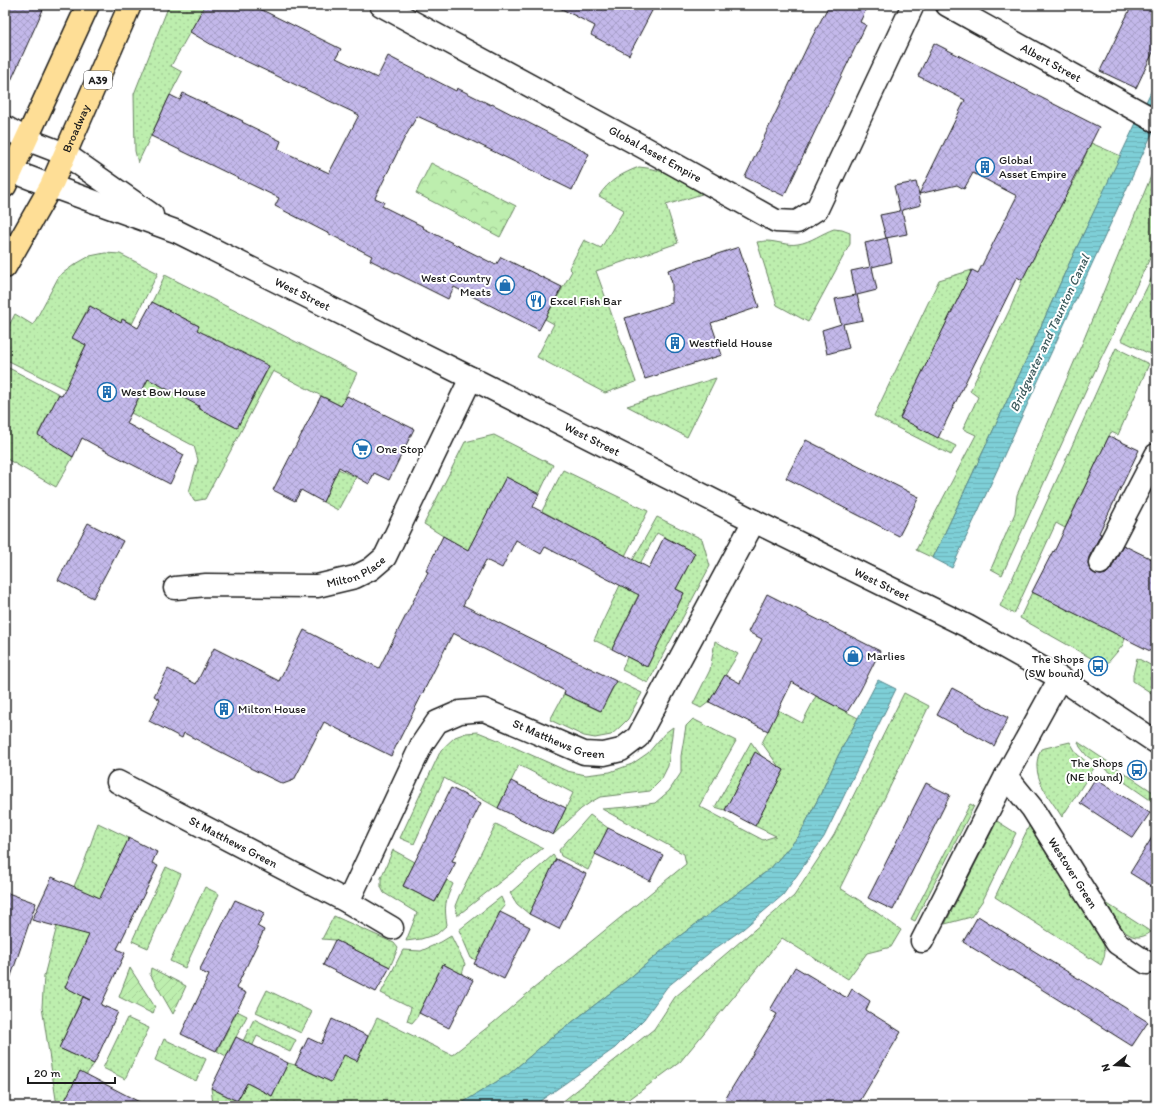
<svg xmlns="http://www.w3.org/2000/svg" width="1161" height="1111" viewBox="0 0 1161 1111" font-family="Itim,sans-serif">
<defs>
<pattern id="grass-dots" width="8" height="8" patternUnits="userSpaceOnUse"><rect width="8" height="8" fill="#bdeeae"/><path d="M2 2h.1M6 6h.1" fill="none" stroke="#a2cc95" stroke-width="1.8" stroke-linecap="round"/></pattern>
<pattern id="park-crowns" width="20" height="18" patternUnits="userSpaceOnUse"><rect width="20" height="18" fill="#bdeeae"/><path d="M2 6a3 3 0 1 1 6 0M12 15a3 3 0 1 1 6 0" fill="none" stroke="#a2cc95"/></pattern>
<pattern id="garden-furrows" width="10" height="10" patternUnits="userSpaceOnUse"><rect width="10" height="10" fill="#bdeeae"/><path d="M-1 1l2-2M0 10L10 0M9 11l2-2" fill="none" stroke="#a2cc95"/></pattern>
<pattern id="water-rules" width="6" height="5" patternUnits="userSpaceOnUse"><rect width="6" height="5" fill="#7ecfd7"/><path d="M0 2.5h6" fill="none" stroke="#6cb1b8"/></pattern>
<pattern id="building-cross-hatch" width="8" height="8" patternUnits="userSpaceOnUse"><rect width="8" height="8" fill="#c3b8ea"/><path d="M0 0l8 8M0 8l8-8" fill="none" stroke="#a79ec8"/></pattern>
</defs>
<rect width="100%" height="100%" fill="#fff"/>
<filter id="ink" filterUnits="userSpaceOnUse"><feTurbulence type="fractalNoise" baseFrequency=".025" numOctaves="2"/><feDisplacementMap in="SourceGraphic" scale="8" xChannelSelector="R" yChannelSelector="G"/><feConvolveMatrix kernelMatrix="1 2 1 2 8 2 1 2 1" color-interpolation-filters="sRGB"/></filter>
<g filter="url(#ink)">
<g fill="url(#grass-dots)" stroke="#6c8565">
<polygon points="169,5 205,5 171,66 182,72 170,95 138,163 135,151 134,94"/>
<polygon points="1091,143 1121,156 1067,268 1022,369 933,558 916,550 976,435 963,429 978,397 970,391 1011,307 1022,280 1072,184"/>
<polygon points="1156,164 1156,246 1099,362 1002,575 991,569 1015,513 1017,495 1084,339"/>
<path d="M639,167C666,169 679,180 702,194L666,205L678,243L596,271L636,382L605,393L537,357L554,324L545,319L572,271L569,268L584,240L601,248L624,210L599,196C608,181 623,173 639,167Z"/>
<path d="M834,229L842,230L850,233V244L808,322L777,305L757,242C760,242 763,241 766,241C777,241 787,246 798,244C811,242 822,233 834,229Z"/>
<polygon points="105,253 120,254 158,273 132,324 123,319 121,323 89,306 73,337 86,345 77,363 69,391 5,359 5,333 15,314 33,325 59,276 74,265 90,256"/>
<polygon points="1156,269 1156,357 1121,340"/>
<polygon points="972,270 900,418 956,446 951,455 874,416 939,280"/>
<polygon points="165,275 357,373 341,406 273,371 205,499 194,501 189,492 198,460 194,446 131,413 148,379 209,384 198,408 237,428 269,367 195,334 199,326 152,302"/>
<polygon points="1116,348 1149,364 1118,435 1111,432 1065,528 1056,523 1014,614 1000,606"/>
<polygon points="5,366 59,394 38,434 73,457 56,487 5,458"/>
<polygon points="716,378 687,437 627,406"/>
<polygon points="494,435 553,465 539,494 506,477 468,550 443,536 424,524 465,442"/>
<polygon points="338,469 356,477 338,510 323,502"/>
<polygon points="563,470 648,511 625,556 542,511"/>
<polygon points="657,517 702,539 710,566 648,683 622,670 627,657 647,667 684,593 676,589 695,553 657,533 637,569 630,565"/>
<polygon points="622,581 641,590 612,649 594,640"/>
<polygon points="1032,592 1125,638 1123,645 1105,666 1020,618"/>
<polygon points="715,641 738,654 709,702 701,708 693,704 710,670"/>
<polygon points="1137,658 1156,668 1156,696 1133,681 1133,675"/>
<polygon points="617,681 642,693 628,719 621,726 611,735 595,738 584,736 550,720 564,694 600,711"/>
<polygon points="904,693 929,706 886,795 840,888 862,902 901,930 891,947 867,953 848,979 782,938 680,1062 620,1106 557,1106 654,1029 675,997 794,896 834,835"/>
<polygon points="816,696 858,718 838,756 821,793 799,836 770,869 677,938 626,981 550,1039 509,1074 461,1104 457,1106 212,1106 213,1104 211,1088 237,1101 247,1083 272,1096 288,1063 295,1065 331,1082 344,1055 357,1060 377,1018 452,1055 493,1023 522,998 686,864 684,854 602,809 627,807 655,803 669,791 681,773 681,756 686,726 693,719 736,741 699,806 763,840 776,836 755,826 784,770 779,767 762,743 778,710 802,723"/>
<polygon points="673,727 668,766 661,780 650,791 600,797 591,802 581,809 553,835 573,793 519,765 498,808 444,778 414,844 400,838 441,750 455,737 466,733 478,732 498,740 567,771 586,775 610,772 632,764 648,753 665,733"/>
<polygon points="751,742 762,757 754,754 725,810 715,807"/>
<path d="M1070,742L1077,754L1094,768L1062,817C1049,796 1028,775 1041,749Z"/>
<polygon points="1078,742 1156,794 1156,804 1087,756 1080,747"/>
<polygon points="970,804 974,806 915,921 911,919"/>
<polygon points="590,815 608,828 588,870 561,856 559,850"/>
<polygon points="997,821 1016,833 983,900 971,917 945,924"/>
<polygon points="98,823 129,838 88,924 89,936 65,987 83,996 59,1048 94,1064 86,1075 80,1072 64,1104 68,1106 57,1106 42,1007 44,976 57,926 84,863"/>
<polygon points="496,824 543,848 457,916 455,906 459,896"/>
<path d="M1030,824L1102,940C1106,952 1106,954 1101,965L995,897Z"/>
<path d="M393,850L415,862L403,886L435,902L447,880L453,884C445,901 444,906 447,925L437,934L421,939L406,941L417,913L384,893L381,887V878Z"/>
<polygon points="553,855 556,859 529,914 517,904 510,893"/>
<polygon points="166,867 181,874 148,948 132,941"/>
<polygon points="205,887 219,894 185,968 170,961"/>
<polygon points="501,897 505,906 500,912 477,960 471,958 459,930"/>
<path d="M1106,903L1151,932C1128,949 1115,919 1106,903Z"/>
<polygon points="334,916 394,943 398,948 390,967 335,940 322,939"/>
<polygon points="451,936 465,964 462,974 443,964 417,1017 412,1023 407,1021 411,1008 381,993 403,950 421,951 441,942"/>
<polygon points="267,990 312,1012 301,1033 256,1012"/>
<polygon points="237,1011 247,1016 226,1056 217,1051"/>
<polygon points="127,1018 149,1028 125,1079 103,1068"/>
<polygon points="254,1019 296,1040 290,1052 257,1036 246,1060 236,1055"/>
<polygon points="164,1039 206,1059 196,1081 155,1060"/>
</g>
<polygon fill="url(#park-crowns)" stroke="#6c8565" points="431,163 516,206 500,237 416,193"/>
<g fill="url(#garden-furrows)" stroke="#6c8565">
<polygon points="130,968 155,1007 153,1014 119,997"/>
<polygon points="151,968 186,986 173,1014 150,974"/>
</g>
<g fill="url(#water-rules)" stroke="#57878c">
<polygon points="1156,81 1156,125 952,568 933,558 1022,369 1067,268"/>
<polygon points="878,680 896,689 824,837 783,895 743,929 713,950 667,987 644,1019 615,1048 533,1106 457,1106 509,1074 550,1039 626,981 677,938 770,869 799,836 821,793 838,756"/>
</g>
<g fill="url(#building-cross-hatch)" stroke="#1c1c1c">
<polygon points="12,5 45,5 5,94 5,19"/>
<polygon points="205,5 252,5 341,49 336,58 377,78 388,56 456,91 457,88 491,105 492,104 589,154 572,190 472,141 417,116 404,139 375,198 384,202 382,206 424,227 423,228 496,265 501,257 562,287 539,330 454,287 448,299 370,260 372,256 275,206 279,198 151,136 170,95 180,100 183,93 243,121 242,122 281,141 278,149 329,173 359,115 212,45 190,32"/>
<polygon points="554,5 655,5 629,55 591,35 595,26"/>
<polygon points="829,5 868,5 860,22 866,25 784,196 745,177 809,43"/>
<polygon points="1132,5 1145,5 1156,11 1156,46 1136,88 1100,71"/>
<polygon points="934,43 1099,127 1071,183 1072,184 1022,280 1017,277 938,438 900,418 972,270 978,273 1017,196 973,173 964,189 957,185 919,194 921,205 902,210 907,234 886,238 880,215 900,211 894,186 916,182 919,194 965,100 918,76"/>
<polygon points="887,238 892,262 872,267 877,290 857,295 863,320 843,324 849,348 827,354 822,330 841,324 835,299 856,295 851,271 870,267 865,243"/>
<polygon points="739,247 759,307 711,323 722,355 645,379 625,318 672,303 672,283 668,270"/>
<polygon points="152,302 199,326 197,330 269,366 237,428 198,408 199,406 148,379 126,423 184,455 170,484 104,450 82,438 73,457 38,435 59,394 62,396 86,345 72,338 90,306 121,323 122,319 138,328"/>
<polygon points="321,396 341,406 347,396 414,429 389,480 374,473 369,484 339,467 323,502 301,490 295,501 273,490"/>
<polygon points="1109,436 1139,450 1099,533 1101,534 1089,557 1088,564 1090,570 1095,574 1101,575 1106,574 1111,569 1123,545 1156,561 1156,654 1032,592 1053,551 1054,552"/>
<polygon points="806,440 919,497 899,536 786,478"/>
<polygon points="506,477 539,494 533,507 649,568 664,537 695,553 676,589 684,593 647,667 612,649 639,595 545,547 541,554 516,540 502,568 486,560 463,605 616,681 601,711 564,694 565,691 453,633 391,756 324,722 294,780 283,784 250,768 250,767 184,733 182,738 149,721 160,700 154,696 168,669 196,684 214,648 279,681 304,630 379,668 428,572 426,571 443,536 468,550"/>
<polygon points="88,523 123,541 93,598 58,580"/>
<polygon points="767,594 880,651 860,691 847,712 816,696 792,682 768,731 709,702 725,675 740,683 762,639 748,632"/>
<polygon points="952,688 1008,718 994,746 937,715"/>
<polygon points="755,752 784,770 755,826 725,810"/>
<polygon points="1095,779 1150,813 1133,838 1080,803"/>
<polygon points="511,781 566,808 553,835 498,808"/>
<polygon points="926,783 950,795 893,910 868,898"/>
<polygon points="451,788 481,803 452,861 456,862 435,902 403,886"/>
<polygon points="608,828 663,855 650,881 595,854"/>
<polygon points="1156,831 1156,889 1130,873"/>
<polygon points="129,838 157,852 152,863 158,866 117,949 125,953 101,1005 118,1012 94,1064 59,1048 83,997 90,1000 65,987 89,935 32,920 52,877 100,898"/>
<polygon points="556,859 586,874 559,929 529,914"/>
<polygon points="5,892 36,903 9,982 5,981"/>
<polygon points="235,900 265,913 257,926 264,930 236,988 246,993 216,1051 181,1034 209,975 199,971"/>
<polygon points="500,912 530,927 504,979 474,964"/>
<polygon points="978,916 1148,1022 1132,1046 1011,970 1010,971 963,942"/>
<polygon points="335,940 390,967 376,992 323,965"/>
<polygon points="443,964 473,980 449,1028 419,1013"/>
<polygon points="795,967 847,998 852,989 870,1001 866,1010 901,1032 857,1106 721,1106 777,1014 770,1010"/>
<polygon points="332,1019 368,1036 357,1061 344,1055 331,1082 295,1065 308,1038 321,1044"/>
<polygon points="236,1037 288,1063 272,1096 247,1083 237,1101 211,1088"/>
<polygon points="80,1071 147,1106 62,1106"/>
</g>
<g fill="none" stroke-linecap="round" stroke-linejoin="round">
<defs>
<g id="minor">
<path id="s1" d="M381,5L645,148L776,221L797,222L817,209L913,5"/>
<path id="s2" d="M947,5L1156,121"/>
<polyline points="26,139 65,154 152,215"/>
<path id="s3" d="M12,171L51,186L178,232L471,378L754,521L967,626L1060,678L1156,742"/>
<polyline points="1100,563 1156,455"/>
<path id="s4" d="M175,588L206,585L317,586L355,577L371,569L385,557L471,378"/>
<path id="s5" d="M1006,776L1032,808L1117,943L1147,963"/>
<path id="s6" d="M118,782L348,902L392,928"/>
<path id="s7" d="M348,902L422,744L437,722L460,712L484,710L584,753L604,754L621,750L638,737L754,521"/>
<polyline points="922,941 1006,776 1060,678"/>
</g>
<polyline id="tertiary" points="5,127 26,139"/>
<g id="primary">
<polyline points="5,186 88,5"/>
<path id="s8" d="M5,267L51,186L130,5"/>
</g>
</defs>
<use href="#minor" stroke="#1c1c1c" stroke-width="25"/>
<use href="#tertiary" stroke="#1c1c1c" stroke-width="25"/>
<use href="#primary" stroke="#1c1c1c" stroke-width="25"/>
<use href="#minor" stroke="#fff" stroke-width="22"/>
<use href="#tertiary" stroke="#fff" stroke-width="22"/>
<use href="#primary" stroke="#fede96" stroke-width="22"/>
</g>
</g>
<defs>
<symbol id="building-ring" viewBox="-11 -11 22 22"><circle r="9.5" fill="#fff" stroke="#1f6fb2" stroke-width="1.5"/><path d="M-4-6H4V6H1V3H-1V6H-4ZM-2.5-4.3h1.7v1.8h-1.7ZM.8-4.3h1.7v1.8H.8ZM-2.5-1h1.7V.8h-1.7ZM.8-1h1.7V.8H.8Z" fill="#1f6fb2"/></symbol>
<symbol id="shop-ring" viewBox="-11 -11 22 22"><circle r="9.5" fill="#fff" stroke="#1f6fb2" stroke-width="1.5"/><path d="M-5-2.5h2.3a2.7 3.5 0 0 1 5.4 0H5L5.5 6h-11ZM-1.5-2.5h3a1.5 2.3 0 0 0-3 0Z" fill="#1f6fb2"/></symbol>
<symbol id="restaurant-ring" viewBox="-11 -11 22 22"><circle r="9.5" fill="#fff" stroke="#1f6fb2" stroke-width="1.5"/><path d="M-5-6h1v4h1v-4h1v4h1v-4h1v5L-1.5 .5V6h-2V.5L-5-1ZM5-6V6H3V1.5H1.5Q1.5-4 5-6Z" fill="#1f6fb2"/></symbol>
<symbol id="supermarket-ring" viewBox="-11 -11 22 22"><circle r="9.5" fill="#fff" stroke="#1f6fb2" stroke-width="1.5"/><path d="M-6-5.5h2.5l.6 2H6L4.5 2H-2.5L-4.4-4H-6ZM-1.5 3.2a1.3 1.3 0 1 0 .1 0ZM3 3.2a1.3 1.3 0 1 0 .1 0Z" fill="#1f6fb2"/></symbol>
<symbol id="bus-ring" viewBox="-11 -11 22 22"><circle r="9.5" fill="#fff" stroke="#1f6fb2" stroke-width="1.5"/><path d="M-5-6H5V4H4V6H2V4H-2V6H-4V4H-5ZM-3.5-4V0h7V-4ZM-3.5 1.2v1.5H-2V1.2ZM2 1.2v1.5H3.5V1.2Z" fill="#1f6fb2"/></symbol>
</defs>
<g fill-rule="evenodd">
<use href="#building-ring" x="974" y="156" width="22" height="22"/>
<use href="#shop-ring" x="494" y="274" width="22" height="22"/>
<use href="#restaurant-ring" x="525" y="290" width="22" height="22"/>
<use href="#building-ring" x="664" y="332" width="22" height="22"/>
<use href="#building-ring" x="96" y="381" width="22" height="22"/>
<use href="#supermarket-ring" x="351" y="438" width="22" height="22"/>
<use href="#shop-ring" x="842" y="645" width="22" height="22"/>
<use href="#bus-ring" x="1087" y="655" width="22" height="22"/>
<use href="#building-ring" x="213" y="698" width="22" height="22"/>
<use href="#bus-ring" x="1126" y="759" width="22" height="22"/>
</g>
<g text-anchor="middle" stroke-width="4" stroke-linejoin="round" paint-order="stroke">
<rect fill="#fff" stroke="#606060" stroke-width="1" x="84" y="71" width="28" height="18" rx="3"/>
<g font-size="11" font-weight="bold" fill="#1c1c1c">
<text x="98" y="84">A39</text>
</g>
<g font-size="12" fill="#1c1c1c" stroke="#fff">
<text dy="4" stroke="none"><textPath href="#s2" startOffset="119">Albert Street</textPath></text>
<text dy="4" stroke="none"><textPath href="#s8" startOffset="156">Broadway</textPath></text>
<text dy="4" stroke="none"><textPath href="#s1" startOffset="312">Global Asset Empire</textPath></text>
<text dy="4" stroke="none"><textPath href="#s3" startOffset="316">West Street</textPath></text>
<text dy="4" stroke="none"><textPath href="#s3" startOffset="640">West Street</textPath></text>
<text dy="4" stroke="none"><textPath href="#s4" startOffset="184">Milton Place</textPath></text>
<text dy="4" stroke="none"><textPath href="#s3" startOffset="964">West Street</textPath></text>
<text dy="4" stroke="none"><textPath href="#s7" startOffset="331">St Matthews Green</textPath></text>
<text dy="4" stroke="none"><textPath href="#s6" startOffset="130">St Matthews Green</textPath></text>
<text dy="4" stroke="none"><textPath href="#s5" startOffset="118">Westover Green</textPath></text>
</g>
<g font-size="12" fill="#1c1c1c" stroke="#fff" text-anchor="start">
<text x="999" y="164">Global<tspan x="999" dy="14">Asset Empire</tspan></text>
<text x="491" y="282" text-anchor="end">West Country<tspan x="491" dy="14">Meats</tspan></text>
<text x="550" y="305">Excel Fish Bar</text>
<text x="689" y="347">Westfield House</text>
<text x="121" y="396">West Bow House</text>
<text x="376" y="453">One Stop</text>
<text x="867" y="660">Marlies</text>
<text x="1084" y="663" text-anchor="end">The Shops<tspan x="1084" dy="14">(SW bound)</tspan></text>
<text x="238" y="713">Milton House</text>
<text x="1123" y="767" text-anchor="end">The Shops<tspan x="1123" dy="14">(NE bound)</tspan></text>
</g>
<g font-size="13" font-style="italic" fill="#3e5b5d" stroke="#fff">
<text transform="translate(1049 333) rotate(-65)" y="5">Bridgwater and Taunton Canal</text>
</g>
</g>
<rect width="1161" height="1111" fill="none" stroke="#fff" stroke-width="20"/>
<rect x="10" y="10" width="1141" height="1091" fill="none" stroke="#1c1c1c" stroke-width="1.5" filter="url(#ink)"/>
<g transform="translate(1115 1065) rotate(253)" stroke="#ffffff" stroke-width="3" paint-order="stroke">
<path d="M0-3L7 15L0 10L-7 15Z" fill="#1c1c1c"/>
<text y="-6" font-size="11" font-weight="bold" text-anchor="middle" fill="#1c1c1c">N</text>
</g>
<path d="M28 1077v6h87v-6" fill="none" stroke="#1c1c1c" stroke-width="2"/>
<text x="34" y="1077" font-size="12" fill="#1c1c1c" stroke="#ffffff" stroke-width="3" paint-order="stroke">20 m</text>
</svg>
